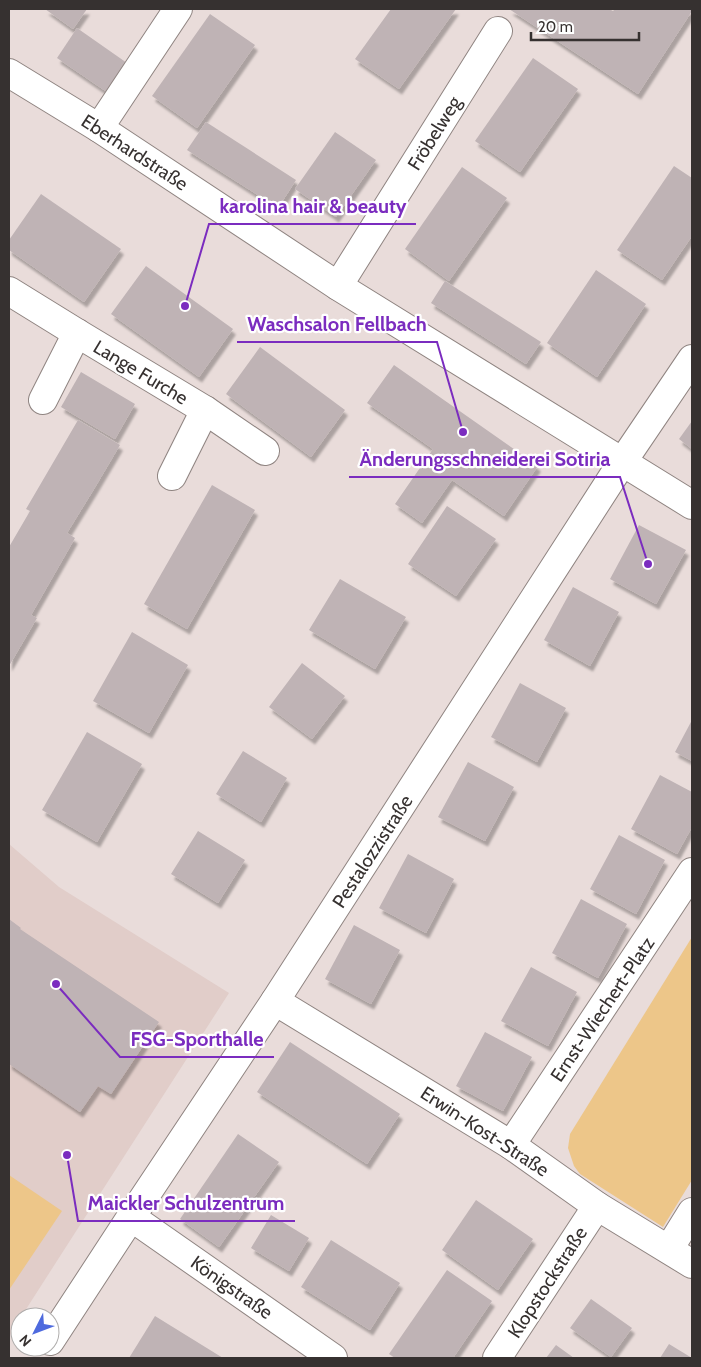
<svg xmlns="http://www.w3.org/2000/svg" width="701" height="1367" viewBox="0 0 701 1367" font-family="Cabin,sans-serif">
<defs>
<filter id="shadow"><feDropShadow dx="3" dy="5.5" stdDeviation="1" flood-color="#0004"/></filter>
</defs>
<rect width="100%" height="100%" fill="#e9dcda"/>
<polygon fill="#e1cdc9" points="9,844 59,887 229,993 21,1317 20,1317 20,1319 9,1337"/>
<g fill="#edc689">
<polygon points="692,937 692,1180 663,1227 580,1174 574,1166 568,1148 570,1134"/>
<polygon points="9,1175 62,1211 9,1290"/>
</g>
<g fill="#bfb3b5" filter="url(#shadow)">
<polygon points="45,9 87,9 73,29"/>
<polygon points="391,9 456,9 399,89 355,59"/>
<polygon points="509,9 609,9 613,11 615,9 692,9 692,11 638,94"/>
<polygon points="210,14 255,45 197,128 152,96"/>
<polygon points="77,28 127,63 107,92 57,58"/>
<polygon points="533,58 578,89 520,172 475,141"/>
<polygon points="206,122 296,180 278,208 187,150"/>
<polygon points="335,132 376,160 336,217 295,189"/>
<polygon points="674,166 692,178 692,236 662,280 617,250"/>
<polygon points="462,167 507,198 449,281 405,249"/>
<polygon points="41,194 121,249 84,302 9,250 9,240"/>
<polygon points="146,266 233,329 199,377 111,314"/>
<polygon points="596,270 646,304 597,377 547,343"/>
<polygon points="445,281 541,342 526,364 431,303"/>
<polygon points="260,347 345,410 311,457 226,394"/>
<polygon points="394,365 538,466 504,516 452,480 422,523 395,504 433,449 367,403"/>
<polygon points="81,372 135,404 115,439 61,407"/>
<polygon points="78,420 120,445 94,489 67,533 75,538 31,615 37,618 9,666 9,547 30,511 26,509"/>
<polygon points="692,421 692,449 679,439"/>
<polygon points="212,485 255,510 187,629 144,604"/>
<polygon points="447,506 496,539 456,596 408,564"/>
<polygon points="639,525 686,550 656,604 610,579"/>
<polygon points="340,579 406,617 375,669 309,630"/>
<polygon points="573,587 619,612 590,666 544,640"/>
<polygon points="132,632 188,665 149,733 93,701"/>
<polygon points="302,663 345,696 312,739 269,707"/>
<polygon points="520,683 566,708 537,762 491,737"/>
<polygon points="692,720 692,761 675,752"/>
<polygon points="87,732 142,764 97,842 42,810"/>
<polygon points="243,751 287,778 261,822 216,794"/>
<polygon points="468,762 514,787 485,841 438,817"/>
<polygon points="660,775 692,792 692,827 677,854 631,829"/>
<polygon points="198,831 245,860 218,903 171,874"/>
<polygon points="619,835 665,860 636,914 590,889"/>
<polygon points="408,854 454,879 426,933 379,908"/>
<polygon points="581,899 627,924 598,978 552,953"/>
<polygon points="9,919 21,928 20,929 159,1022 111,1094 98,1086 80,1112 9,1064"/>
<polygon points="354,925 400,950 371,1004 325,979"/>
<polygon points="531,967 577,992 548,1046 501,1021"/>
<polygon points="485,1032 532,1057 503,1111 456,1086"/>
<polygon points="290,1042 400,1114 367,1164 257,1092"/>
<polygon points="238,1134 279,1162 219,1247 180,1219"/>
<polygon points="476,1200 533,1239 498,1290 442,1250"/>
<polygon points="271,1215 309,1238 289,1271 251,1248"/>
<polygon points="331,1240 400,1283 370,1330 301,1287"/>
<polygon points="447,1270 492,1301 453,1358 395,1358 389,1354"/>
<polygon points="591,1299 632,1328 611,1357 570,1328"/>
<polygon points="155,1316 223,1358 129,1358"/>
<polygon points="669,1344 692,1358 660,1358"/>
<polygon points="556,1345 574,1358 546,1358"/>
</g>
<g fill="none" stroke-linecap="round" stroke-linejoin="round">
<defs>
<g id="street">
<polyline points="9,73 99,128 338,286 692,505"/>
<polyline points="99,128 178,9"/>
<polyline points="338,286 498,31"/>
<polyline points="9,291 77,333 205,410 265,451"/>
<polyline points="43,400 77,333"/>
<polyline points="172,476 205,410"/>
<polyline points="275,1001 511,1145 597,1206 692,1264"/>
<polyline points="511,1145 692,872"/>
<polyline points="131,1217 333,1358"/>
<polyline points="669,1249 692,1212"/>
<polyline points="50,1341 131,1217 275,1001 623,461 692,359"/>
<polyline points="497,1358 597,1206"/>
</g>
</defs>
<use href="#street" stroke="#8f8481" stroke-width="30"/>
<use href="#street" stroke="#fff" stroke-width="28"/>
</g>
<g text-anchor="middle" stroke-width="4.5" stroke-linejoin="round" paint-order="stroke">
<g font-size="19" fill="#363130" stroke="#fff">
<text transform="translate(434 133) rotate(-58)" y="7">Fröbelweg</text>
<text transform="translate(135 152) rotate(33)" y="7">Eberhardstraße</text>
<text transform="translate(141 372) rotate(31)" y="7">Lange Furche</text>
<text transform="translate(372 851) rotate(-57)" y="7">Pestalozzistraße</text>
<text transform="translate(602 1009) rotate(-56)" y="7">Ernst-Wiechert-Platz</text>
<text transform="translate(485 1131) rotate(33)" y="7">Erwin-Kost-Straße</text>
<text transform="translate(547 1282) rotate(-57)" y="7">Klopstockstraße</text>
<text transform="translate(232 1287) rotate(35)" y="7">Königstraße</text>
</g>
</g>
<path fill="none" stroke="#7b2cbf" stroke-width="2" d="M185 306L209 224H416M463 432L437 342H237M648 564L620 477H349M56 984L120 1057H274M67 1155L78 1221H295"/>
<g fill="#7b2cbf" stroke="#fff" stroke-width="2">
<circle cx="185" cy="306" r="5"/>
<circle cx="463" cy="432" r="5"/>
<circle cx="648" cy="564" r="5"/>
<circle cx="56" cy="984" r="5"/>
<circle cx="67" cy="1155" r="5"/>
</g>
<g font-size="20" text-anchor="middle" font-weight="bold" fill="#7b2cbf" stroke="#fff" stroke-width="4.5" stroke-linejoin="round" paint-order="stroke">
<text x="313" y="213">karolina hair &amp; beauty</text>
<text x="337" y="331">Waschsalon Fellbach</text>
<text x="485" y="466">Änderungsschneiderei Sotiria</text>
<text x="197" y="1046">FSG-Sporthalle</text>
<text x="186" y="1210">Maickler Schulzentrum</text>
</g>
<rect width="701" height="1367" fill="none" stroke="#363130" stroke-width="20"/>
<g transform="translate(35 1332) rotate(228)"><circle r="24" fill="#ffffff" stroke="#afadac"/>
<path d="M0-4L9 19L0 12L-9 19Z" fill="#4e6ade"/>
<text y="-8" font-size="14" font-weight="bold" text-anchor="middle" fill="#363130">N</text>
</g>
<path d="M531 32v8h108v-8" fill="none" stroke="#363130" stroke-width="2.5"/>
<text x="538" y="32" font-size="15" fill="#363130" stroke="#ffffff" stroke-width="4" paint-order="stroke">20 m</text>
</svg>
